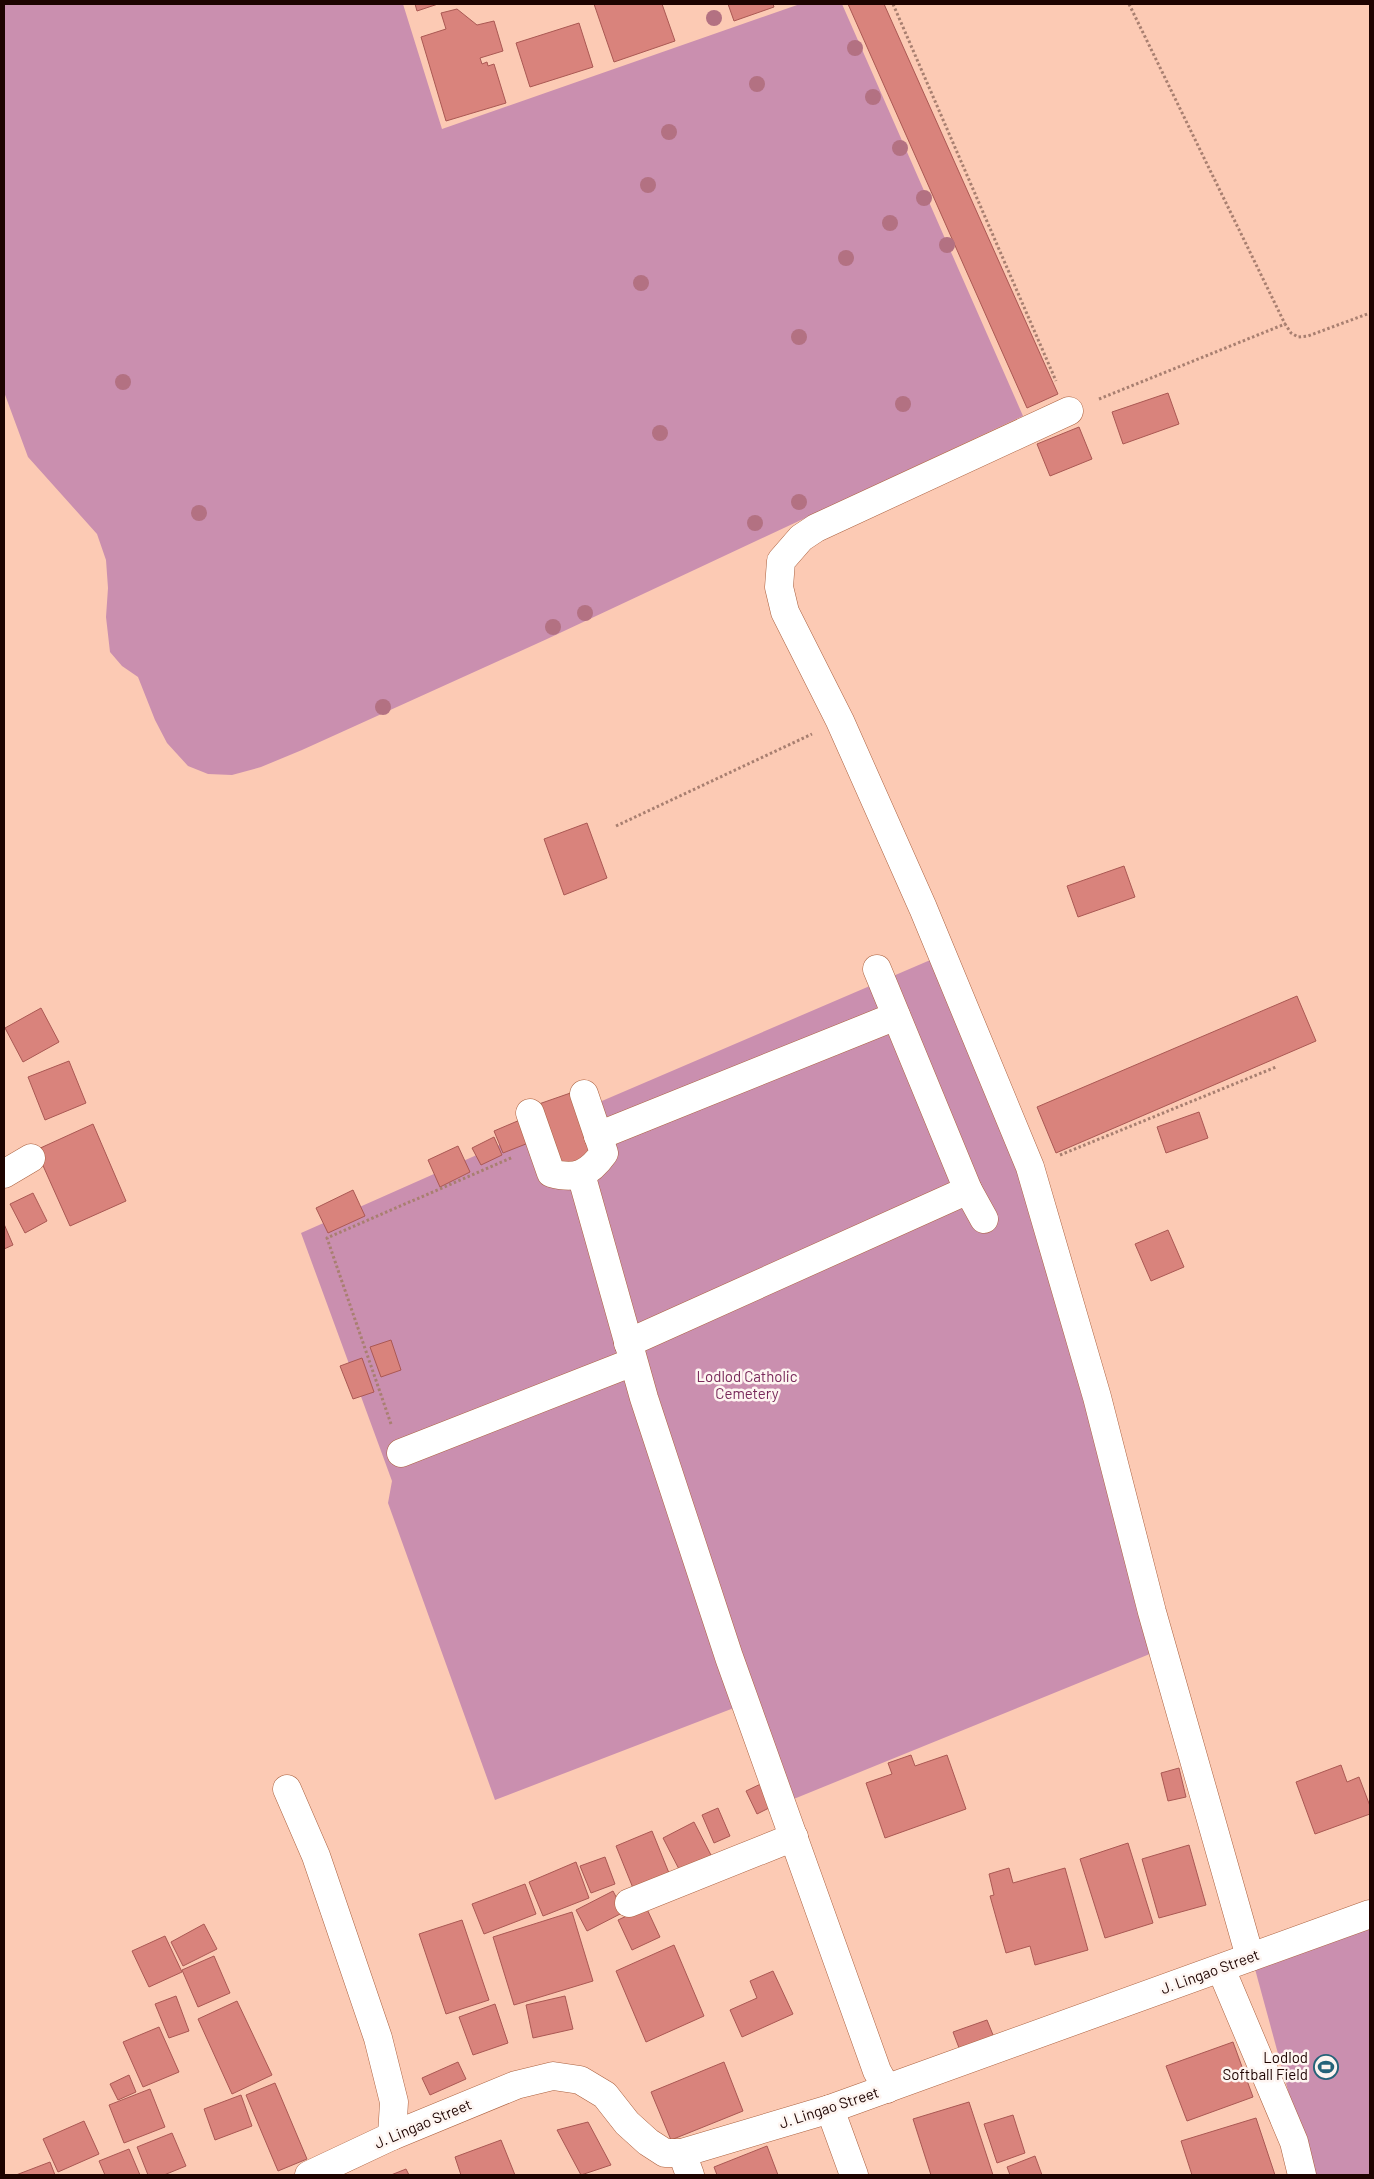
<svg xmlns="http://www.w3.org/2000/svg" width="1374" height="2179" viewBox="0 0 1374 2179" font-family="Barlow,sans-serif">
<rect width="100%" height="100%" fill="#fccab4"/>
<g fill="#ca8faf">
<polygon points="4,4 403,4 442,129 800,4 842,4 1023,416 547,639 302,750 261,767 232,775 208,774 188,766 167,743 155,720 138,677 122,666 110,652 106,617 108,588 106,560 97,534 28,457 4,392"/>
<polygon points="942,955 1053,1228 1162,1649 779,1805 739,1706 495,1800 388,1503 392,1481 301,1233 497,1146"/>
<polygon points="1370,1918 1370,2175 1311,2175 1252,1958"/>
</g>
<g fill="#d9837c" stroke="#aa5853">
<polygon points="415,4 438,4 417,11"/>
<polygon points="594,4 662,4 675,41 614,62"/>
<polygon points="728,4 773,4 774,7 734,21"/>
<polygon points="848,4 884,4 1058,394 1027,408"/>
<polygon points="457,9 477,25 494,21 503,51 480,58 482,64 487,62 488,66 494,64 506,103 446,121 421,37 446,29 441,13"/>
<polygon points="579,23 593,67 530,87 516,43"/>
<polygon points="1168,393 1179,424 1123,444 1112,412"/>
<polygon points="1079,427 1092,459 1050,476 1037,444"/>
<polygon points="587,823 607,878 564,895 544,839"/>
<polygon points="1124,866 1135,897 1078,917 1067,886"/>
<polygon points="1297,996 1316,1041 1056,1153 1037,1107"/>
<polygon points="41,1008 59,1042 23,1062 5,1028"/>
<polygon points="69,1061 86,1103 45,1120 28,1077"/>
<polygon points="579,1090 600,1153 557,1168 536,1105"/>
<polygon points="1199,1112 1208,1138 1166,1153 1157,1127"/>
<polygon points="527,1117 536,1140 503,1153 494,1131"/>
<polygon points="93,1124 126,1201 70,1226 36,1150"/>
<polygon points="494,1137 502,1155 481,1165 472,1148"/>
<polygon points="458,1146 470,1172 440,1187 428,1160"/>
<polygon points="353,1190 365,1216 328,1233 316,1208"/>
<polygon points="33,1193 47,1221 25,1233 10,1204"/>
<polygon points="4,1224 13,1245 4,1249"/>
<polygon points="1168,1230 1184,1267 1151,1281 1135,1244"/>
<polygon points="391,1340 401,1370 381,1377 370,1347"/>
<polygon points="362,1358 374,1392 353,1399 340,1366"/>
<polygon points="911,1755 915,1766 947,1755 966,1809 885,1838 866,1783 892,1774 888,1763"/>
<polygon points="1341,1765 1347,1782 1359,1777 1370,1806 1370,1814 1315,1834 1296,1782"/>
<polygon points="1179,1768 1186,1797 1168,1801 1161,1773"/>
<polygon points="767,1781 777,1804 757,1814 746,1791"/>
<polygon points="718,1808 730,1836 714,1843 702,1815"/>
<polygon points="694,1822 713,1859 682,1875 663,1838"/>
<polygon points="652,1831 669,1873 633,1888 616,1846"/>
<polygon points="1128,1843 1153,1923 1105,1938 1080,1859"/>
<polygon points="1189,1845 1206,1905 1159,1918 1142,1859"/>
<polygon points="605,1857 615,1884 591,1893 580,1866"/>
<polygon points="576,1862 589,1898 543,1916 529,1882"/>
<polygon points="1009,1868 1013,1883 1065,1868 1088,1950 1035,1965 1030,1946 1006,1953 990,1896 994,1895 989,1874"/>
<polygon points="525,1884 536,1914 484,1934 472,1904"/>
<polygon points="613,1891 624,1912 587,1931 576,1910"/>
<polygon points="646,1907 660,1937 632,1950 618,1920"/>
<polygon points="572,1912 593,1981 514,2005 493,1937"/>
<polygon points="462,1920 489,2000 446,2014 419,1934"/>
<polygon points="204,1924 217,1949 183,1966 171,1942"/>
<polygon points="165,1936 182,1972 149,1987 132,1951"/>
<polygon points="674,1945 704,2016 646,2042 616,1971"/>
<polygon points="214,1956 230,1993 198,2007 182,1970"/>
<polygon points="773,1971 793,2014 742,2037 730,2010 757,1998 750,1981"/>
<polygon points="176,1996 189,2031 169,2038 155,2004"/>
<polygon points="565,1996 573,2029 533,2038 526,2005"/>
<polygon points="237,2001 272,2075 232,2094 198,2019"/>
<polygon points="495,2004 508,2043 473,2055 459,2017"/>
<polygon points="987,2020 995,2040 961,2053 953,2032"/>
<polygon points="159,2027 179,2072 143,2087 123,2042"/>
<polygon points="1233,2042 1253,2097 1187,2121 1166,2066"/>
<polygon points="458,2062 466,2079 430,2095 422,2078"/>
<polygon points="724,2062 743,2111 671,2140 651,2092"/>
<polygon points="129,2075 136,2092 118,2100 110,2084"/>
<polygon points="275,2083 307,2159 278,2171 246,2095"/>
<polygon points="150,2089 165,2127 124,2143 109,2105"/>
<polygon points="241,2095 252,2126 215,2140 204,2109"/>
<polygon points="969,2102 993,2175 931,2175 913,2119"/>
<polygon points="1013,2115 1025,2153 997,2163 984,2124"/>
<polygon points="1256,2118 1275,2175 1192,2175 1181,2141"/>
<polygon points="84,2121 99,2154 58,2172 43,2139"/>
<polygon points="588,2122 611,2165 581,2175 557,2130"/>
<polygon points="172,2133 186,2166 164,2175 148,2175 137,2147"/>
<polygon points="501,2140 515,2175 461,2175 455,2157"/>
<polygon points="767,2146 778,2175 717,2175 714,2167"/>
<polygon points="129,2149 140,2175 105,2175 99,2161"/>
<polygon points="1035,2156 1042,2175 1010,2175 1007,2167"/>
<polygon points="50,2162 55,2175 16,2175"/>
<polygon points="406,2169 409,2175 391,2175"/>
</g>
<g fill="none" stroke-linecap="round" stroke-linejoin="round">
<defs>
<g id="minor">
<polyline points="1069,411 816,528 801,538 781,561 779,587 785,612 840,721 923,908 1030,1167 1097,1397 1152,1612 1250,1957"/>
<polyline points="877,969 968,1190 984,1219"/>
<path d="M530,1113L551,1173C576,1180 589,1174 604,1153L584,1094"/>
<polyline points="598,1136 896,1016"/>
<polyline points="4,1174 31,1158"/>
<polyline points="581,1174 644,1398 729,1657 877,2071 887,2089"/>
<polyline points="628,1343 968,1190"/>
<polyline points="401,1453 633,1362"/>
<polyline points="287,1789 316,1856 378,2038 394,2102 392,2136"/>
<polyline points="629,1903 794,1837"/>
<polyline points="1221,1969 1294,2142 1302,2175"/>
<polyline points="830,2109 854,2175"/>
<polyline points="682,2153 690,2175"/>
<polyline points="309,2175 392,2136 516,2085 553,2076 580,2080 605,2095 627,2123 648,2142 665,2153 682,2153 830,2109 1370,1914"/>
</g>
</defs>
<use href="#minor" stroke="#ab613f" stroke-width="29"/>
<g stroke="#a87f70" stroke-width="3" stroke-dasharray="2.5 2.5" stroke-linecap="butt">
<polyline points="893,4 1056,381"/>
<polyline points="1129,4 1285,324"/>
<polyline points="1099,399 1285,324 1291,333 1298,337 1308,336 1370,313"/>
<polyline points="616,826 812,734"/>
<polyline points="1060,1155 1276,1067"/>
<polyline points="391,1424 327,1238 513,1157"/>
</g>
<use href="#minor" stroke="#fff" stroke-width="28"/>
</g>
<g fill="#b37182">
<circle cx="714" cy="18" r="8"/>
<circle cx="855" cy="48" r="8"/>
<circle cx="757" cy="84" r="8"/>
<circle cx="873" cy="97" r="8"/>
<circle cx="669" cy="132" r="8"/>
<circle cx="900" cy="148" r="8"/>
<circle cx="648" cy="185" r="8"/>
<circle cx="924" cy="198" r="8"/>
<circle cx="890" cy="223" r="8"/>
<circle cx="947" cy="245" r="8"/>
<circle cx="846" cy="258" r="8"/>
<circle cx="641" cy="283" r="8"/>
<circle cx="799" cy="337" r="8"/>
<circle cx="123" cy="382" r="8"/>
<circle cx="903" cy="404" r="8"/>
<circle cx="660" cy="433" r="8"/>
<circle cx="799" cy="502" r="8"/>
<circle cx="199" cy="513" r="8"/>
<circle cx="755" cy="523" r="8"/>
<circle cx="585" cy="613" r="8"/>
<circle cx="553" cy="627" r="8"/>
<circle cx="383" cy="707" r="8"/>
</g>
<defs>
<symbol id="stadium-ring" viewBox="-11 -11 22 22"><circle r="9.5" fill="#fef5f1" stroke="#256379" stroke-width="1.5"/><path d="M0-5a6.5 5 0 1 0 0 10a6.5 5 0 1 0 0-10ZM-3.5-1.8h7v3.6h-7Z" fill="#256379"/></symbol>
</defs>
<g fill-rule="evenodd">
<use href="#stadium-ring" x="1312" y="2053" width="28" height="28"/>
</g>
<g text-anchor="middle" stroke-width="5" stroke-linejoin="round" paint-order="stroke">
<g font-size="15" fill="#78285a" stroke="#fef5f1">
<text x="747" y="1382">Lodlod Catholic<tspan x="747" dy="17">Cemetery</tspan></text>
</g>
<g font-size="15" fill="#1d0300" stroke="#fef5f1">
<text transform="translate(1210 1972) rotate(-20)" y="5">J. Lingao Street</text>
<text transform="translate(829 2108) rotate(-18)" y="5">J. Lingao Street</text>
<text transform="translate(423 2124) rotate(-23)" y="5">J. Lingao Street</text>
</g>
<g font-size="15" fill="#1d0300" stroke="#fef5f1" text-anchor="end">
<text x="1308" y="2063">Lodlod<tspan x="1308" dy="17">Softball Field</tspan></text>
</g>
</g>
<rect width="1374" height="2179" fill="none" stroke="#1d0300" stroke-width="10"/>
</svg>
